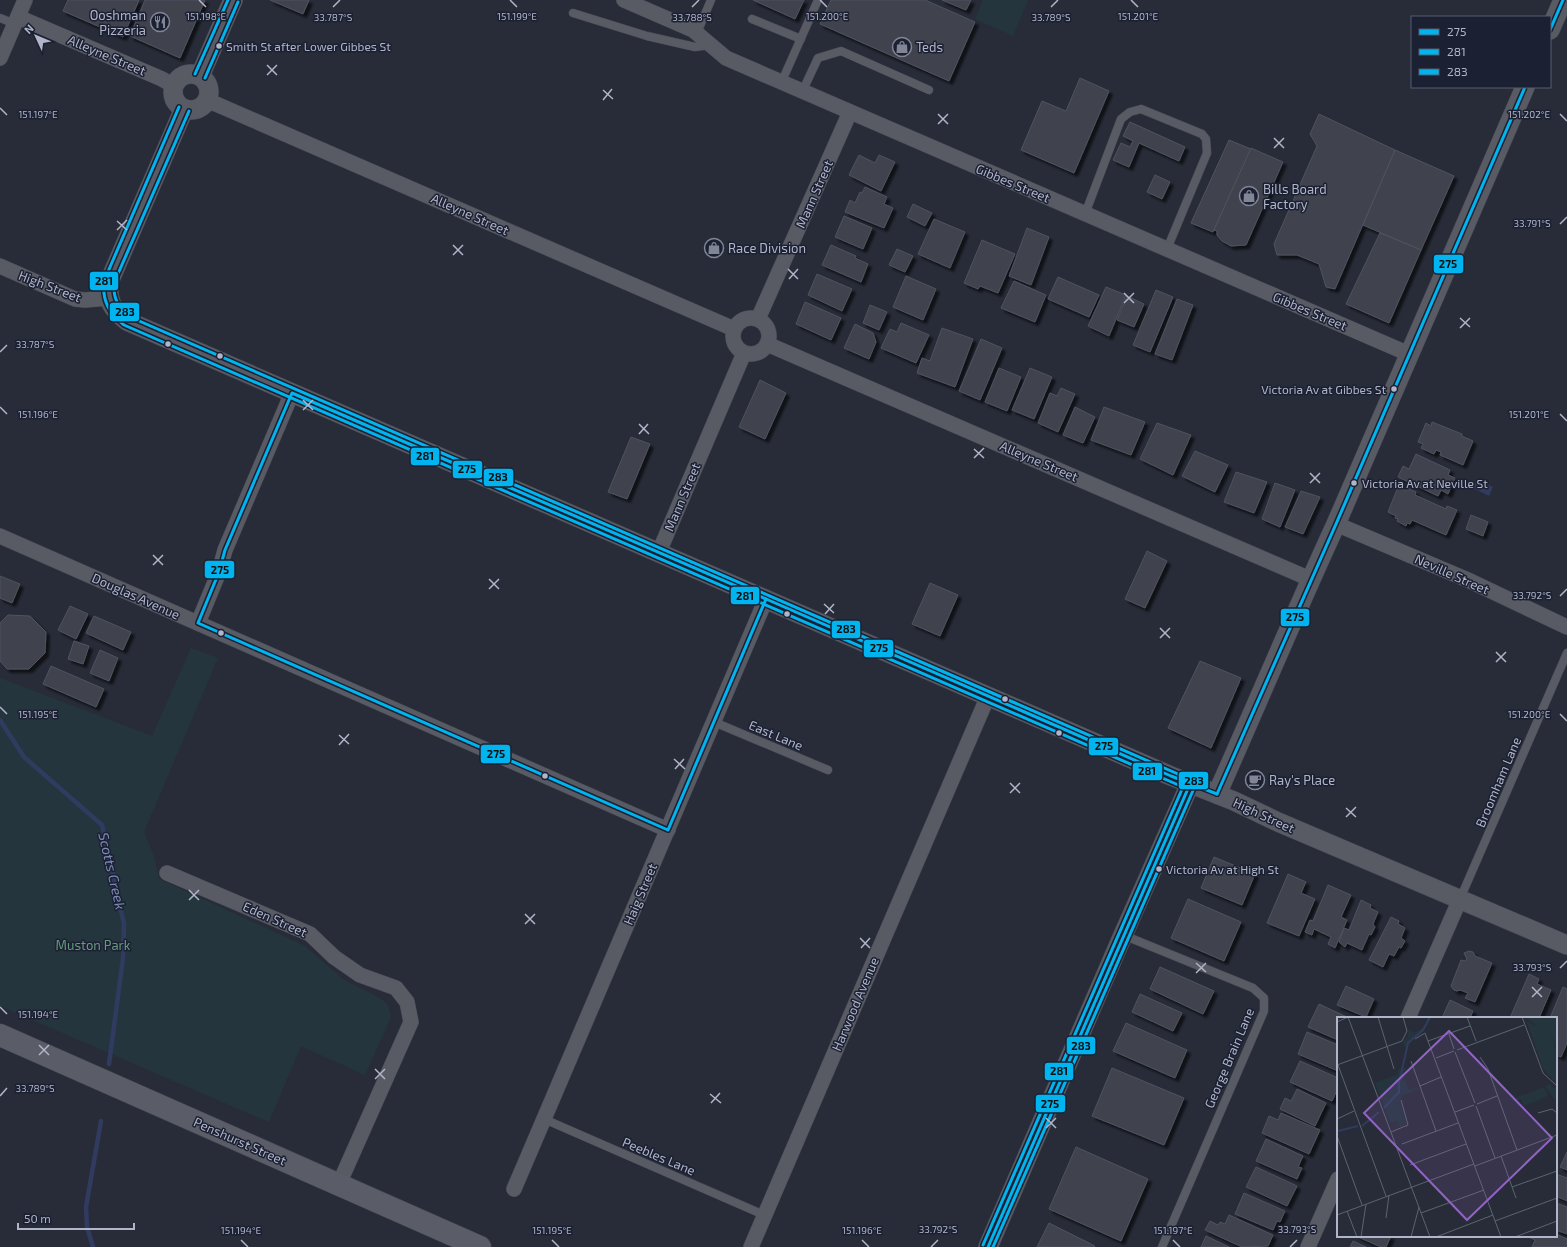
<svg xmlns="http://www.w3.org/2000/svg" width="1567" height="1247" viewBox="0 0 1567 1247" font-family="'Exo 2',sans-serif">
<defs>
<filter id="shadow"><feDropShadow dx="3.5" dy="3.5" stdDeviation="1" flood-color="#0009"/></filter>
</defs>
<rect width="100%" height="100%" fill="#272c38"/>
<g fill="#24353e">
<polygon points="983,0 1028,0 1013,36 975,19"/>
<polygon points="191,648 218,658 144,832 154,856 159,879 305,946 344,980 380,998 388,1005 391,1017 365,1075 301,1046 269,1122 0,1006 0,678 152,736"/>
</g>
<polygon fill="#313b60" points="1477,480 1493,487 1489,496 1473,488"/>
<g fill="none" stroke-linecap="round" stroke-linejoin="round">
<g stroke="#313b60" stroke-width="4.5">
<polyline points="0,720 24,757 102,825 124,924 123,958 109,1064"/>
<polyline points="93,1247 87,1227 86,1207 101,1121"/>
</g>
</g>
<g fill="#3f424e" stroke="#4f535f" filter="url(#shadow)">
<polygon points="68,0 139,0 123,37 63,11"/>
<polygon points="145,0 205,0 180,58 130,36"/>
<polygon points="270,0 309,0 303,14"/>
<polygon points="753,0 804,0 795,19"/>
<polygon points="831,0 925,0 975,22 949,81 820,24"/>
<polygon points="942,0 971,0 966,10"/>
<polygon points="1080,78 1109,91 1074,173 1021,150 1042,101 1066,111"/>
<polygon points="1319,114 1395,150 1335,289 1326,287 1319,264 1297,255 1277,255 1274,244 1317,146 1310,134"/>
<polygon points="1130,122 1185,147 1179,161 1139,143 1129,167 1113,160 1121,143 1130,147 1133,141 1123,136"/>
<polygon points="1229,140 1251,149 1213,232 1191,223"/>
<polygon points="1251,148 1283,162 1246,245 1231,246 1222,241 1217,235 1217,231 1214,230"/>
<polygon points="1395,150 1454,176 1421,250 1363,225"/>
<polygon points="859,155 875,163 879,155 895,162 881,191 849,175"/>
<polygon points="1155,175 1170,182 1162,199 1147,192"/>
<polygon points="865,187 887,197 884,204 893,208 884,228 845,212 850,200 855,203 860,192 862,193"/>
<polygon points="913,204 932,213 925,226 907,217"/>
<polygon points="844,216 872,228 863,249 835,237"/>
<polygon points="934,219 965,232 950,268 918,254"/>
<polygon points="1027,228 1049,237 1031,285 1009,276"/>
<polygon points="1380,233 1421,250 1389,323 1346,304"/>
<polygon points="982,240 1015,254 998,293 980,286 978,289 964,283"/>
<polygon points="831,245 856,256 855,258 868,264 861,282 822,265"/>
<polygon points="897,249 913,256 905,272 889,265"/>
<polygon points="817,274 852,289 842,311 808,295"/>
<polygon points="906,276 936,289 923,320 893,307"/>
<polygon points="1058,277 1099,295 1089,317 1048,299"/>
<polygon points="1014,281 1046,295 1035,322 1001,308"/>
<polygon points="1106,287 1126,295 1109,336 1088,326"/>
<polygon points="1156,290 1173,297 1150,352 1133,345"/>
<polygon points="1127,296 1144,304 1134,327 1117,320"/>
<polygon points="1177,299 1193,305 1172,360 1155,354"/>
<polygon points="805,302 841,318 831,340 796,324"/>
<polygon points="870,305 887,312 879,330 863,323"/>
<polygon points="901,323 929,335 916,363 881,348 890,329 897,332"/>
<polygon points="855,324 873,333 876,342 869,359 844,348"/>
<polygon points="942,328 973,339 955,387 917,373 922,358 930,361"/>
<polygon points="981,339 1002,348 980,400 959,391"/>
<polygon points="999,368 1021,377 1007,411 985,402"/>
<polygon points="1030,368 1052,377 1034,419 1012,410"/>
<polygon points="760,380 786,393 765,439 739,427"/>
<polygon points="1061,388 1075,394 1058,432 1038,423 1050,393 1057,396"/>
<polygon points="1075,407 1095,417 1083,443 1063,435"/>
<polygon points="1104,407 1145,422 1131,455 1091,440"/>
<polygon points="1432,422 1462,434 1462,436 1473,441 1463,465 1440,455 1441,452 1436,450 1434,454 1421,448 1423,444 1418,442 1426,423 1431,426"/>
<polygon points="1157,423 1191,435 1173,475 1140,459"/>
<polygon points="631,437 650,444 627,499 608,492"/>
<polygon points="1195,451 1228,465 1215,492 1182,476"/>
<polygon points="1416,454 1450,470 1448,475 1455,478 1448,494 1441,490 1438,496 1398,477 1403,466 1409,469"/>
<polygon points="1236,472 1267,482 1254,513 1224,502"/>
<polygon points="1275,483 1295,490 1280,527 1262,519"/>
<polygon points="1398,487 1406,491 1407,488 1416,492 1415,495 1446,509 1447,506 1457,510 1446,535 1412,520 1410,524 1407,523 1406,526 1397,521 1398,519 1395,518 1396,516 1388,512"/>
<polygon points="1301,491 1320,497 1303,534 1285,527"/>
<polygon points="1471,515 1488,522 1483,536 1466,529"/>
<polygon points="1147,551 1167,561 1145,608 1125,599"/>
<polygon points="0,576 20,584 12,603 0,598"/>
<polygon points="930,583 958,595 940,636 912,624"/>
<polygon points="70,606 88,614 76,639 58,630"/>
<polygon points="8,615 30,616 46,632 45,653 29,669 7,669 0,661 0,623"/>
<polygon points="94,616 131,632 123,650 86,633"/>
<polygon points="74,641 89,646 83,664 68,659"/>
<polygon points="100,650 118,658 109,681 90,673"/>
<polygon points="1200,661 1241,678 1211,748 1168,728"/>
<polygon points="51,666 104,689 96,707 43,684"/>
<polygon points="1214,857 1255,874 1242,905 1201,888"/>
<polygon points="1288,874 1306,882 1301,893 1315,899 1299,936 1267,923"/>
<polygon points="1328,885 1351,895 1341,917 1347,920 1335,948 1328,944 1331,937 1314,929 1312,935 1305,932 1310,920 1313,921"/>
<polygon points="1188,899 1241,922 1224,961 1171,938"/>
<polygon points="1361,900 1371,905 1370,908 1378,912 1373,924 1375,927 1371,935 1369,934 1362,950 1347,943 1345,947 1339,942 1344,928 1349,930"/>
<polygon points="1391,917 1399,921 1398,924 1405,928 1401,938 1405,941 1401,948 1399,947 1394,956 1389,954 1383,967 1369,960"/>
<polygon points="1469,951 1473,952 1475,956 1492,963 1475,1002 1465,998 1468,993 1460,990 1457,991 1454,990 1451,986 1461,960 1465,961 1467,959 1464,953"/>
<polygon points="1160,967 1214,991 1203,1014 1150,989"/>
<polygon points="1529,974 1539,979 1537,984 1551,990 1539,1018 1510,1018"/>
<polygon points="1346,986 1374,999 1366,1017 1337,1005"/>
<polygon points="1563,987 1567,989 1567,1043 1561,1057 1556,1055 1556,1018 1550,1018"/>
<polygon points="1140,994 1182,1013 1173,1031 1132,1012"/>
<polygon points="1450,1000 1473,1011 1470,1018 1442,1018"/>
<polygon points="1319,1004 1349,1018 1338,1018 1338,1040 1308,1027"/>
<polygon points="1126,1023 1187,1050 1175,1078 1113,1051"/>
<polygon points="1307,1032 1338,1045 1338,1071 1298,1054"/>
<polygon points="1300,1061 1338,1078 1338,1088 1332,1101 1290,1082"/>
<polygon points="1112,1068 1184,1098 1164,1145 1092,1116"/>
<polygon points="1297,1089 1326,1103 1315,1126 1280,1109 1285,1098 1291,1101"/>
<polygon points="1281,1113 1320,1130 1309,1154 1262,1133 1269,1116 1278,1120"/>
<polygon points="1266,1139 1303,1156 1298,1167 1302,1168 1297,1179 1256,1161"/>
<polygon points="1076,1147 1148,1179 1121,1241 1049,1209"/>
<polygon points="1567,1152 1567,1170 1560,1167"/>
<polygon points="1256,1167 1297,1186 1287,1206 1246,1187"/>
<polygon points="1556,1174 1567,1178 1567,1201 1556,1196"/>
<polygon points="1244,1193 1285,1211 1280,1222 1277,1221 1273,1230 1235,1214"/>
<polygon points="1556,1203 1567,1207 1567,1234 1556,1230"/>
<polygon points="1229,1215 1273,1235 1268,1246 1242,1247 1205,1230 1210,1221 1218,1225 1220,1222 1225,1224"/>
<polygon points="1049,1223 1095,1246 1094,1247 1037,1247"/>
<polygon points="1556,1234 1567,1239 1567,1247 1532,1247 1535,1240 1529,1237 1556,1236"/>
<polygon points="1206,1236 1229,1247 1201,1247"/>
<polygon points="1356,1236 1391,1236 1386,1247 1381,1247"/>
<polygon points="1353,1241 1366,1247 1350,1247"/>
</g>
<g fill="none" stroke-linecap="round" stroke-linejoin="round">
<defs>
<g id="service">
<polyline points="573,13 647,36 695,47 710,45"/>
<polyline points="0,18 15,24"/>
<polyline points="752,19 801,39"/>
<polyline points="697,33 711,0"/>
<polyline points="782,81 818,0"/>
<polyline points="803,90 818,58 841,51 929,90"/>
<polyline points="1085,214 1121,119 1130,112 1141,109 1202,134 1206,139 1207,153 1167,249"/>
<polyline points="714,722 828,770"/>
<polyline points="1460,899 1567,653"/>
<polyline points="1123,935 1253,988 1264,998 1264,1011 1162,1247"/>
<polyline points="544,1119 764,1215"/>
</g>
<g id="minor">
<polyline points="624,0 693,30 726,58 1409,354"/>
<polyline points="18,17 162,79 174,86"/>
<polyline points="0,58 25,0"/>
<polyline points="206,102 216,104 734,329"/>
<polyline points="0,266 75,299 85,300 109,298"/>
<circle cx="751" cy="336" r="18"/>
<polyline points="758,319 850,112"/>
<polyline points="767,344 1310,579"/>
<polyline points="1336,524 1468,580 1567,627"/>
<polyline points="0,536 668,830"/>
<polyline points="659,552 744,353"/>
<polyline points="198,623 219,572 225,550 292,393"/>
<polyline points="167,873 310,934 334,957 360,975 396,988 407,1002 411,1022 339,1184"/>
<polyline points="1408,1018 1460,899"/>
<polyline points="514,1189 766,599"/>
<polyline points="751,1247 988,696"/>
<polyline points="1308,1247 1338,1179"/>
</g>
<g id="tertiary">
<polyline points="1550,30 1563,0"/>
<circle cx="191" cy="92" r="18"/>
<polyline points="200,76 233,0"/>
<path d="M184,109L109,282C107,301 112,309 127,321L1171,776L1234,801L1278,822L1567,945"/>
<path d="M1217,794C1257,704 1295,613 1336,524L1525,87"/>
<polyline points="988,1247 1123,935 1190,784"/>
</g>
<polyline id="primary" points="0,1035 480,1247"/>
</defs>
<use href="#service" stroke="#444751" stroke-width="9"/>
<use href="#minor" stroke="#444751" stroke-width="16"/>
<use href="#tertiary" stroke="#444751" stroke-width="20"/>
<use href="#primary" stroke="#454954" stroke-width="23"/>
<use href="#service" stroke="#585a64" stroke-width="8"/>
<use href="#minor" stroke="#585a64" stroke-width="15"/>
<use href="#tertiary" stroke="#585a64" stroke-width="19"/>
<use href="#primary" stroke="#5a5c67" stroke-width="22"/>
<defs>
<g id="bus-1">
<polyline points="1550,30 1563,0"/>
<polygon points="292,393 766,599 668,830 198,623 219,572 225,550"/>
<polyline points="766,599 1171,776 1217,794"/>
<polyline points="1217,794 1336,524 1525,87"/>
<polyline points="988,1247 1190,784"/>
</g>
<g id="bus-2">
<polyline points="205,78 238,2"/>
<path d="M179,107L104,281C102,301 109,313 124,325L1183,787L983,1245"/>
</g>
<g id="bus-3">
<polyline points="195,74 228,0"/>
<path d="M189,111L114,283C113,299 118,307 130,317L1194,781L1195,786L993,1247"/>
</g>
</defs>
<use href="#bus-1" stroke="#1b2032" stroke-width="6"/>
<use href="#bus-2" stroke="#1b2032" stroke-width="6"/>
<use href="#bus-3" stroke="#1b2032" stroke-width="6"/>
<use href="#bus-1" stroke="#00b5ef" stroke-width="3"/>
<use href="#bus-2" stroke="#00b5ef" stroke-width="3"/>
<use href="#bus-3" stroke="#00b5ef" stroke-width="3"/>
</g>
<path fill="none" stroke="#b1b5c9" stroke-width="1.5" d="M199,0L206,7M510,0L517,7M820,0L827,7M1131,0L1138,7M333,7L340,0M692,7L699,0M1051,7L1058,0M267,65L277,75M267,75L277,65M603,90L613,99M603,100L612,89M0,108L7,115M938,114L948,124M1560,114L1567,121M938,124L948,114M1274,138L1284,148M1274,148L1284,138M117,221L127,230M1560,224L1567,217M117,230L127,220M453,245L463,255M453,255L463,245M788,269L798,279M789,279L798,269M1124,293L1134,303M1124,303L1134,293M1460,318L1470,327M1460,328L1470,318M0,352L7,345M303,400L313,410M0,407L7,414M303,410L313,400M1560,414L1567,421M639,424L649,434M639,434L648,424M974,449L984,458M974,458L984,448M1310,473L1320,483M1310,483L1320,473M153,555L163,565M153,565L163,555M489,579L499,589M489,589L499,579M1560,596L1567,589M824,604L834,613M825,614L834,604M1160,628L1170,638M1160,638L1170,628M1496,652L1506,662M1496,662L1506,652M0,707L7,714M1560,714L1567,721M339,735L349,744M339,745L349,734M674,759L685,769M675,769L684,759M1010,783L1020,793M1010,793L1020,783M1346,808L1356,817M1346,817L1356,807M189,890L199,900M189,900L199,890M525,914L535,924M525,924L535,914M860,938L870,948M861,948L870,938M1196,963L1206,972M1560,968L1567,961M1196,973L1206,963M1532,987L1542,997M1532,997L1542,987M0,1007L7,1014M39,1045L49,1055M39,1055L49,1045M375,1069L385,1079M375,1079L385,1069M710,1094L721,1103M0,1096L7,1088M711,1103L720,1093M1046,1118L1056,1128M1046,1128L1056,1118M241,1240L248,1247M552,1240L559,1247M862,1240L869,1247M1173,1240L1180,1247M931,1247L938,1240M1290,1247L1297,1240"/>
<defs>
<symbol id="restaurant-ring" viewBox="-11 -11 22 22"><circle r="9.5" fill="#1b2032" stroke="#818596" stroke-width="1.5"/><path d="M-5-6h1v4h1v-4h1v4h1v-4h1v5L-1.5 .5V6h-2V.5L-5-1ZM5-6V6H3V1.5H1.5Q1.5-4 5-6Z" fill="#818596"/></symbol>
<symbol id="shop-ring" viewBox="-11 -11 22 22"><circle r="9.5" fill="#1b2032" stroke="#818596" stroke-width="1.5"/><path d="M-5-2.5h2.3a2.7 3.5 0 0 1 5.4 0H5L5.5 6h-11ZM-1.5-2.5h3a1.5 2.3 0 0 0-3 0Z" fill="#818596"/></symbol>
<symbol id="cafe-ring" viewBox="-11 -11 22 22"><circle r="9.5" fill="#1b2032" stroke="#818596" stroke-width="1.5"/><path d="M-5.5-4.5H6V0H3Q3 3.5 0 3.5H-2.5Q-5.5 3.5-5.5 0ZM3-3.2v2h1.7v-2ZM-6 4.5H4V6H-6Z" fill="#818596"/></symbol>
</defs>
<g fill-rule="evenodd">
<use href="#restaurant-ring" x="149" y="11" width="22" height="22"/>
<use href="#shop-ring" x="891" y="36" width="22" height="22"/>
<use href="#shop-ring" x="1238" y="185" width="22" height="22"/>
<use href="#shop-ring" x="703" y="237" width="22" height="22"/>
<use href="#cafe-ring" x="1244" y="769" width="22" height="22"/>
</g>
<g fill="#b1b5c9" stroke="#1b2032" stroke-width="1.5">
<circle cx="219" cy="46" r="3.5"/>
<circle cx="168" cy="344" r="3.5"/>
<circle cx="220" cy="356" r="3.5"/>
<circle cx="1394" cy="389" r="3.5"/>
<circle cx="1354" cy="483" r="3.5"/>
<circle cx="787" cy="614" r="3.5"/>
<circle cx="221" cy="633" r="3.5"/>
<circle cx="1005" cy="699" r="3.5"/>
<circle cx="1059" cy="733" r="3.5"/>
<circle cx="545" cy="776" r="3.5"/>
<circle cx="1159" cy="869" r="3.5"/>
</g>
<g text-anchor="middle" stroke-width="3" stroke-linejoin="round" paint-order="stroke">
<g font-size="12" fill="#b1b5c9" stroke="#1b2032" text-anchor="start">
<text x="226" y="51">Smith St after Lower Gibbes St</text>
<text x="1386" y="394" text-anchor="end">Victoria Av at Gibbes St</text>
<text x="1362" y="488">Victoria Av at Neville St</text>
<text x="1166" y="874">Victoria Av at High St</text>
</g>
<g font-size="13" fill="#b1b5c9" stroke="#1b2032" text-anchor="start">
<text x="146" y="20" text-anchor="end">Ooshman<tspan x="146" dy="15">Pizzeria</tspan></text>
<text x="916" y="52">Teds</text>
<text x="1263" y="194">Bills Board<tspan x="1263" dy="15">Factory</tspan></text>
<text x="728" y="253">Race Division</text>
<text x="1269" y="785">Ray's Place</text>
</g>
<g font-size="13" fill="#b1b5c9" stroke="#1b2032">
<text transform="translate(107 55) rotate(23)" y="5">Alleyne Street</text>
<text transform="translate(1013 183) rotate(23)" y="5">Gibbes Street</text>
<text transform="translate(814 194) rotate(-66)" y="5">Mann Street</text>
<text transform="translate(470 214) rotate(24)" y="5">Alleyne Street</text>
<text transform="translate(50 286) rotate(21)" y="5">High Street</text>
<text transform="translate(1310 311) rotate(23)" y="5">Gibbes Street</text>
<text transform="translate(1039 461) rotate(23)" y="5">Alleyne Street</text>
<text transform="translate(682 497) rotate(-67)" y="5">Mann Street</text>
<text transform="translate(1452 574) rotate(24)" y="5">Neville Street</text>
<text transform="translate(136 596) rotate(24)" y="5">Douglas Avenue</text>
<text transform="translate(776 735) rotate(23)" y="5">East Lane</text>
<text transform="translate(1498 782) rotate(-67)" y="5">Broomham Lane</text>
<text transform="translate(1264 815) rotate(25)" y="5">High Street</text>
<text transform="translate(640 894) rotate(-67)" y="5">Haig Street</text>
<text transform="translate(275 919) rotate(24)" y="5">Eden Street</text>
<text transform="translate(855 1004) rotate(-67)" y="5">Harwood Avenue</text>
<text transform="translate(1229 1058) rotate(-67)" y="5">George Brain Lane</text>
<text transform="translate(240 1141) rotate(24)" y="5">Penshurst Street</text>
<text transform="translate(659 1156) rotate(23)" y="5">Peebles Lane</text>
</g>
<g font-size="13" fill="#669c7d" stroke="#1b2032">
<text x="93" y="950">Muston Park</text>
</g>
<g font-size="14" font-style="italic" fill="#7e8bb7" stroke="#1b2032">
<text transform="translate(112 871) rotate(77)" y="5">Scotts Creek</text>
</g>
</g>
<g transform="translate(1337 1017)">
<rect width="220" height="220" fill="#272c38"/>
<path d="M90,0H95L88,12L75,22L69,33L66,25L71,19L72,12L76,16L83,13L89,7ZM188,0H220V31L213,16L220,35V60L218,65L206,51L190,5L200,9ZM70,50L66,59L72,73L80,70L81,72L65,79L63,83L69,107L63,110L60,104L53,106L38,66L61,57V53ZM212,67L220,73V81L217,82L208,69ZM207,70L211,79L187,89L184,82L176,85L175,82Z" fill="#24353e"/>
<path fill="none" stroke="#313b60" stroke-width="2" d="M47,91L62,75V66L71,26L86,13L93,0M25,109L42,95M1,114L21,109"/>
<path fill="none" stroke="#5e6372" stroke-width="1" d="M11,0L93,220M41,0L57,52M130,0L139,24M185,0L206,56L220,69M0,5L11,0M112,17L117,32M78,22L88,16L164,220M91,24L133,9M120,33L187,8M118,35L138,86M143,40L151,52L180,133M99,41L117,34M74,44L99,114M0,48L65,24L70,14L66,0M1,48L49,179M83,69L104,60M140,87L160,79M139,89L158,141M118,95L137,88M201,96L215,92L220,96M0,102L17,94M54,115L71,108L64,83M0,119L25,188M65,127L121,106M164,139L179,181M73,148L129,127M138,149L220,118M175,170L220,154M10,194L20,220M84,196L147,173M0,198L137,147M49,201L52,178M158,204L220,181M24,220L29,187M74,220L82,190M99,220L156,198M178,220L220,204"/>
<path fill="#9163c3" fill-opacity="0.15" stroke="#9163c3" stroke-width="2" d="M112,14L215,121L130,203L27,96Z"/>
<rect width="220" height="220" fill="none" stroke="#b1b5c9" stroke-width="2"/>
</g>
<g font-size="10" text-anchor="middle" fill="#b1b5c9" stroke="#1b2032" stroke-width="3" stroke-linejoin="round" paint-order="stroke">
<text x="206" y="20">151.198°E</text>
<text x="517" y="20">151.199°E</text>
<text x="827" y="20">151.200°E</text>
<text x="1138" y="20">151.201°E</text>
<text x="333" y="21">33.787°S</text>
<text x="692" y="21">33.788°S</text>
<text x="1051" y="21">33.789°S</text>
<text x="1529" y="118">151.202°E</text>
<text x="38" y="118">151.197°E</text>
<text x="1532" y="227">33.791°S</text>
<text x="35" y="348">33.787°S</text>
<text x="1529" y="418">151.201°E</text>
<text x="38" y="418">151.196°E</text>
<text x="1532" y="599">33.792°S</text>
<text x="1529" y="718">151.200°E</text>
<text x="38" y="718">151.195°E</text>
<text x="1532" y="971">33.793°S</text>
<text x="38" y="1018">151.194°E</text>
<text x="35" y="1092">33.789°S</text>
<text x="938" y="1233">33.792°S</text>
<text x="1297" y="1233">33.793°S</text>
<text x="241" y="1234">151.194°E</text>
<text x="552" y="1234">151.195°E</text>
<text x="862" y="1234">151.196°E</text>
<text x="1173" y="1234">151.197°E</text>
</g>
<g stroke="#1b2032" stroke-width="1.5">
<rect x="1433" y="254" width="31" height="20" rx="4" fill="#00b5ef"/>
<rect x="89" y="271" width="30" height="20" rx="4" fill="#00b5ef"/>
<rect x="109" y="302" width="31" height="20" rx="4" fill="#00b5ef"/>
<rect x="410" y="447" width="30" height="19" rx="4" fill="#00b5ef"/>
<rect x="452" y="460" width="31" height="19" rx="4" fill="#00b5ef"/>
<rect x="483" y="468" width="31" height="19" rx="4" fill="#00b5ef"/>
<rect x="204" y="560" width="31" height="19" rx="4" fill="#00b5ef"/>
<rect x="730" y="586" width="30" height="19" rx="4" fill="#00b5ef"/>
<rect x="1280" y="608" width="30" height="19" rx="4" fill="#00b5ef"/>
<rect x="831" y="620" width="30" height="19" rx="4" fill="#00b5ef"/>
<rect x="863" y="639" width="31" height="19" rx="4" fill="#00b5ef"/>
<rect x="1088" y="737" width="31" height="19" rx="4" fill="#00b5ef"/>
<rect x="480" y="744" width="31" height="20" rx="4" fill="#00b5ef"/>
<rect x="1132" y="762" width="31" height="19" rx="4" fill="#00b5ef"/>
<rect x="1178" y="771" width="31" height="19" rx="4" fill="#00b5ef"/>
<rect x="1066" y="1036" width="30" height="19" rx="4" fill="#00b5ef"/>
<rect x="1044" y="1062" width="30" height="19" rx="4" fill="#00b5ef"/>
<rect x="1035" y="1094" width="31" height="19" rx="4" fill="#00b5ef"/>
</g>
<g font-size="11" text-anchor="middle" font-weight="bold" fill="#111">
<text x="1448" y="268">275</text>
<text x="104" y="285">281</text>
<text x="125" y="316">283</text>
<text x="425" y="460">281</text>
<text x="467" y="473">275</text>
<text x="498" y="481">283</text>
<text x="220" y="574">275</text>
<text x="745" y="600">281</text>
<text x="1295" y="621">275</text>
<text x="846" y="633">283</text>
<text x="879" y="652">275</text>
<text x="1104" y="750">275</text>
<text x="496" y="758">275</text>
<text x="1147" y="775">281</text>
<text x="1194" y="785">283</text>
<text x="1081" y="1050">283</text>
<text x="1059" y="1075">281</text>
<text x="1050" y="1108">275</text>
</g>
<rect x="1411" y="16" width="140" height="72" fill="#1b2032" stroke="#575c6e"/>
<rect x="1419" y="29" width="20" height="6" fill="#00b5ef" stroke="#575c6e"/>
<text x="1447" y="36" font-size="12" fill="#b1b5c9">275</text>
<rect x="1419" y="49" width="20" height="6" fill="#00b5ef" stroke="#575c6e"/>
<text x="1447" y="56" font-size="12" fill="#b1b5c9">281</text>
<rect x="1419" y="69" width="20" height="6" fill="#00b5ef" stroke="#575c6e"/>
<text x="1447" y="76" font-size="12" fill="#b1b5c9">283</text>
<g transform="translate(36 36) rotate(314)" stroke="#1b2032" stroke-width="3" paint-order="stroke">
<path d="M0-3L7 15L0 10L-7 15Z" fill="#b1b5c9"/>
<text y="-6" font-size="11" font-weight="bold" text-anchor="middle" fill="#b1b5c9">N</text>
</g>
<path d="M18 1223v6h116v-6" fill="none" stroke="#b1b5c9" stroke-width="2"/>
<text x="24" y="1223" font-size="12" fill="#b1b5c9" stroke="#1b2032" stroke-width="3" paint-order="stroke">50 m</text>
</svg>
